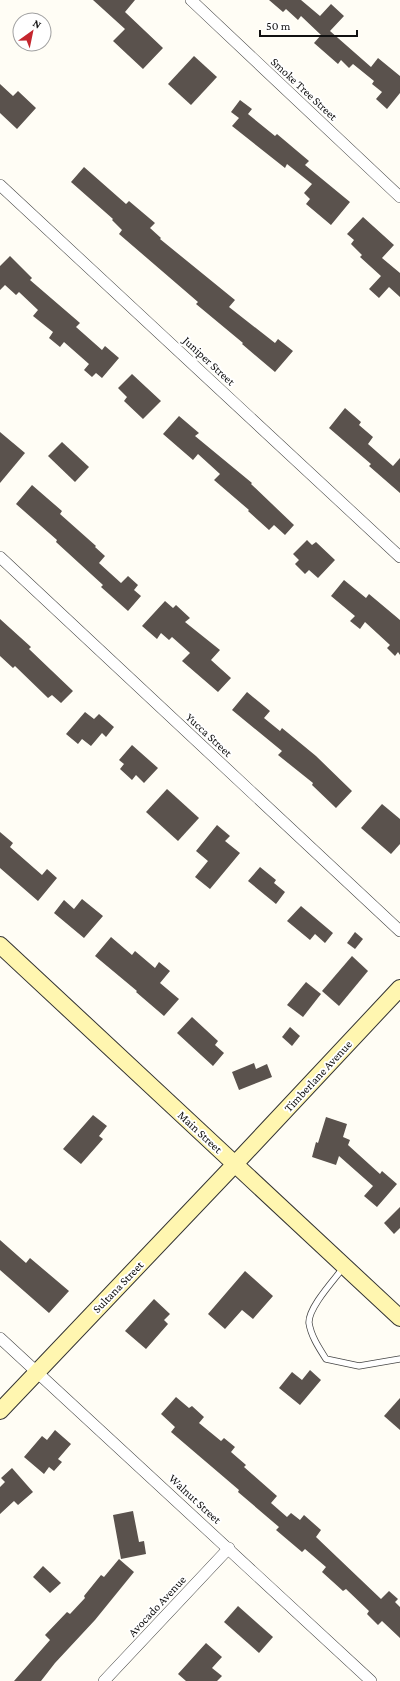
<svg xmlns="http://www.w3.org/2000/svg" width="400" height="1681" viewBox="0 0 400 1681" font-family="'Crimson Pro',serif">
<rect width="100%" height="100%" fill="#fffdf5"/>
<g fill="#5a524d">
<polygon points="93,0 135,0 125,12 163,48 143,69 113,41 125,29"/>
<polygon points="269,0 301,0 320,16 331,4 344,16 330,31 371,67 378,58 400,76 400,93 387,109 376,99 382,92 372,84 374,81 353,64 349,68 341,60 338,64 314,43 321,35 301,16 298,20 286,9 283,12"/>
<polygon points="194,56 217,77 191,105 168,84"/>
<polygon points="0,84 13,96 18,91 36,108 17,129 0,113"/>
<polygon points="240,100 252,109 248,114 275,136 277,134 309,161 305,165 350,202 331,225 306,204 310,199 304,193 312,184 287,164 285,168 232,126 239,118 231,112"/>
<polygon points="84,167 126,204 129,201 155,223 150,228 161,238 160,239 235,300 229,307 275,343 278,339 293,351 275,372 242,344 243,343 196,304 198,302 119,234 122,230 112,220 113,219 71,182"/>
<polygon points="363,217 394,245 382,258 400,273 400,297 389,287 379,298 369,289 381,276 360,257 362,255 351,244 354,240 347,234"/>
<polygon points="10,256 32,278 30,280 80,323 76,327 102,350 105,346 119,358 102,378 96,373 92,377 84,370 89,364 64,342 60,347 49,338 53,332 33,316 38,310 19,292 16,295 5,285 0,290 0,266"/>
<polygon points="132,374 161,401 143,419 124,401 127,397 118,388"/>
<polygon points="345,408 361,422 359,425 373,437 368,444 393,466 400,458 400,493 369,466 371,464 329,428"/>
<polygon points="179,416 199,433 195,436 252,483 251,484 294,525 285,535 274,525 269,530 248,511 249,510 214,480 220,474 198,454 193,460 163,434"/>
<polygon points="0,432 25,453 0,483"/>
<polygon points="62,442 89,467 75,482 48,456"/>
<polygon points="32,485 62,511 60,514 96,546 95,547 105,556 99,563 121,583 128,576 138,585 134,590 141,596 128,611 101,587 103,585 56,542 57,540 16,504"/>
<polygon points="307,540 312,545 316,542 335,560 318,578 309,570 305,574 295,564 299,560 293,554"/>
<polygon points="344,580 366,598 369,594 400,620 400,655 398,652 395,656 387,648 390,645 365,622 360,629 350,621 355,616 331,596"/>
<polygon points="165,601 173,608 176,605 190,618 185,622 220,650 211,660 231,678 218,692 182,661 190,653 172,637 169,640 161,633 157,639 142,626"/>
<polygon points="0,619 31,647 29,649 73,691 61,703 52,695 48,698 15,666 13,668 0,656"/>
<polygon points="247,692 270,711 264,718 280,731 282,728 316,756 352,791 336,808 312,785 313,783 278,755 282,751 232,710"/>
<polygon points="85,712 94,719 99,714 114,727 106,737 102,733 91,746 82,739 78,744 66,734"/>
<polygon points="132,745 158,768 144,783 136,775 132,780 120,769 124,764 119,760"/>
<polygon points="167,789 199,818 178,841 146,812"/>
<polygon points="382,804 400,819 400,844 391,854 361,828"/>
<polygon points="217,825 230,836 225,841 240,853 210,889 195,877 208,861 196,851"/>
<polygon points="0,832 13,843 10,847 42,875 47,869 57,878 38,901 0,868"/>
<polygon points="260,867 276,880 274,883 285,892 276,904 248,881"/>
<polygon points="82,899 103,916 84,938 54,913 64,900 74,909"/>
<polygon points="301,906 333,933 325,943 315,934 310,940 287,921"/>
<polygon points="355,932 363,939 355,949 347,943"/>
<polygon points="111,937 132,955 135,951 155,968 159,962 170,971 160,983 179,999 164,1016 136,992 137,991 95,956"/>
<polygon points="352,956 368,971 339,1006 322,991"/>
<polygon points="306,982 321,994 303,1017 287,1005"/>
<polygon points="192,1017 218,1041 215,1045 224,1053 213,1066 177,1033"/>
<polygon points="290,1027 300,1036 292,1046 282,1037"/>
<polygon points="254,1063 256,1069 267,1064 272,1077 239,1090 232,1072"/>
<polygon points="93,1115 107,1126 99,1136 103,1139 81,1164 63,1149"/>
<polygon points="326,1117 347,1124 343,1137 350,1140 348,1145 380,1174 382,1171 397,1184 377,1207 364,1196 373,1186 339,1156 336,1165 312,1157 316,1142 318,1143"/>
<polygon points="400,1207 400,1228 394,1234 384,1223"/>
<polygon points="0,1240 26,1263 30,1258 69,1291 49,1313 0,1270"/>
<polygon points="245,1271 273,1296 253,1319 242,1310 225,1329 208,1314"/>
<polygon points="154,1299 170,1314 164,1320 168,1324 146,1349 125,1331"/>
<polygon points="310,1370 321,1380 300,1405 279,1388 292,1372 302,1380"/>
<polygon points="176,1397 189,1408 192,1406 204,1417 199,1423 221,1441 224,1438 235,1447 231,1452 246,1465 244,1467 277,1496 271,1503 287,1517 291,1513 300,1520 304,1515 321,1530 316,1537 381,1599 389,1591 398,1599 395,1602 400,1607 400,1638 382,1621 378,1625 367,1614 369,1611 346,1589 343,1591 322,1572 326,1567 305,1549 302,1552 276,1530 279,1527 238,1492 239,1490 171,1432 175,1427 161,1414"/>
<polygon points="400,1398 400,1430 384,1416"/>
<polygon points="55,1430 71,1444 58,1459 62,1462 54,1471 49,1467 44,1474 24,1457 42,1436 47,1440"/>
<polygon points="12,1468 33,1492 18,1505 14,1501 0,1514 0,1487 5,1482 1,1478"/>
<polygon points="133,1511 139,1542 144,1541 146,1554 121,1559 113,1515"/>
<polygon points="119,1559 134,1572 95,1620 55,1663 41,1681 14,1681 50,1640 45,1635 67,1612 70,1614 85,1598 84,1596 101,1575 104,1577"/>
<polygon points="43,1566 61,1583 50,1593 33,1577"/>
<polygon points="238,1606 273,1637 259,1653 224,1622"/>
<polygon points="206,1643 222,1657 212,1668 222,1676 217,1681 186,1681 178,1674"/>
</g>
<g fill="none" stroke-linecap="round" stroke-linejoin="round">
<defs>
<path id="lane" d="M343,1268C334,1280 308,1308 309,1323C311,1336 319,1348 326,1359L359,1366L400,1359"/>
<g id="street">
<polyline points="191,0 400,197"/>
<polyline points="0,185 400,557"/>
<polyline points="0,557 400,931"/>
<polyline points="0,1338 371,1681"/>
<polyline points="104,1681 229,1548"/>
</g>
<g id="secondary">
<polyline points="0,945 400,1318"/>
<polyline points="0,1411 235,1164 400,988"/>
</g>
</defs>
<use href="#lane" stroke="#444" stroke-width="7"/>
<use href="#street" stroke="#444" stroke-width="12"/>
<use href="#secondary" stroke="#333" stroke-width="18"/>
<use href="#lane" stroke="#fff" stroke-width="5.5"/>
<use href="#street" stroke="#fff" stroke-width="11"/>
<use href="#secondary" stroke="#fff6b0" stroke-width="16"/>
</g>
<g text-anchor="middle" stroke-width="4" stroke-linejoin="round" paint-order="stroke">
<g font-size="12" fill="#111" stroke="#fff">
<text transform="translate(304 89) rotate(43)" y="4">Smoke Tree Street</text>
<text transform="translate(209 361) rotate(43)" y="4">Juniper Street</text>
<text transform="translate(209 735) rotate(43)" y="4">Yucca Street</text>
<text transform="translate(318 1076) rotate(-47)" y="4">Timberlane Avenue</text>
<text transform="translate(200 1132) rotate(43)" y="4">Main Street</text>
<text transform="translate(118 1287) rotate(-46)" y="4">Sultana Street</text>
<text transform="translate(195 1499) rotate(43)" y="4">Walnut Street</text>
<text transform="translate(157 1606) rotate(-47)" y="4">Avocado Avenue</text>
</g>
</g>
<g transform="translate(32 32) rotate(33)"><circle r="19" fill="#ffffff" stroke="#a0a0a0"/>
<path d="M0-3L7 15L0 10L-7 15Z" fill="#c4262e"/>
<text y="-6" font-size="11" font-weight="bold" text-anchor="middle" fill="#111111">N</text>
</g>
<path d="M260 30v6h97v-6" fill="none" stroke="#111111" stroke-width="2"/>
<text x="266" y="30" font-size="12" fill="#111111" stroke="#ffffff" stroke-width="3" paint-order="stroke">50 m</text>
</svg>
